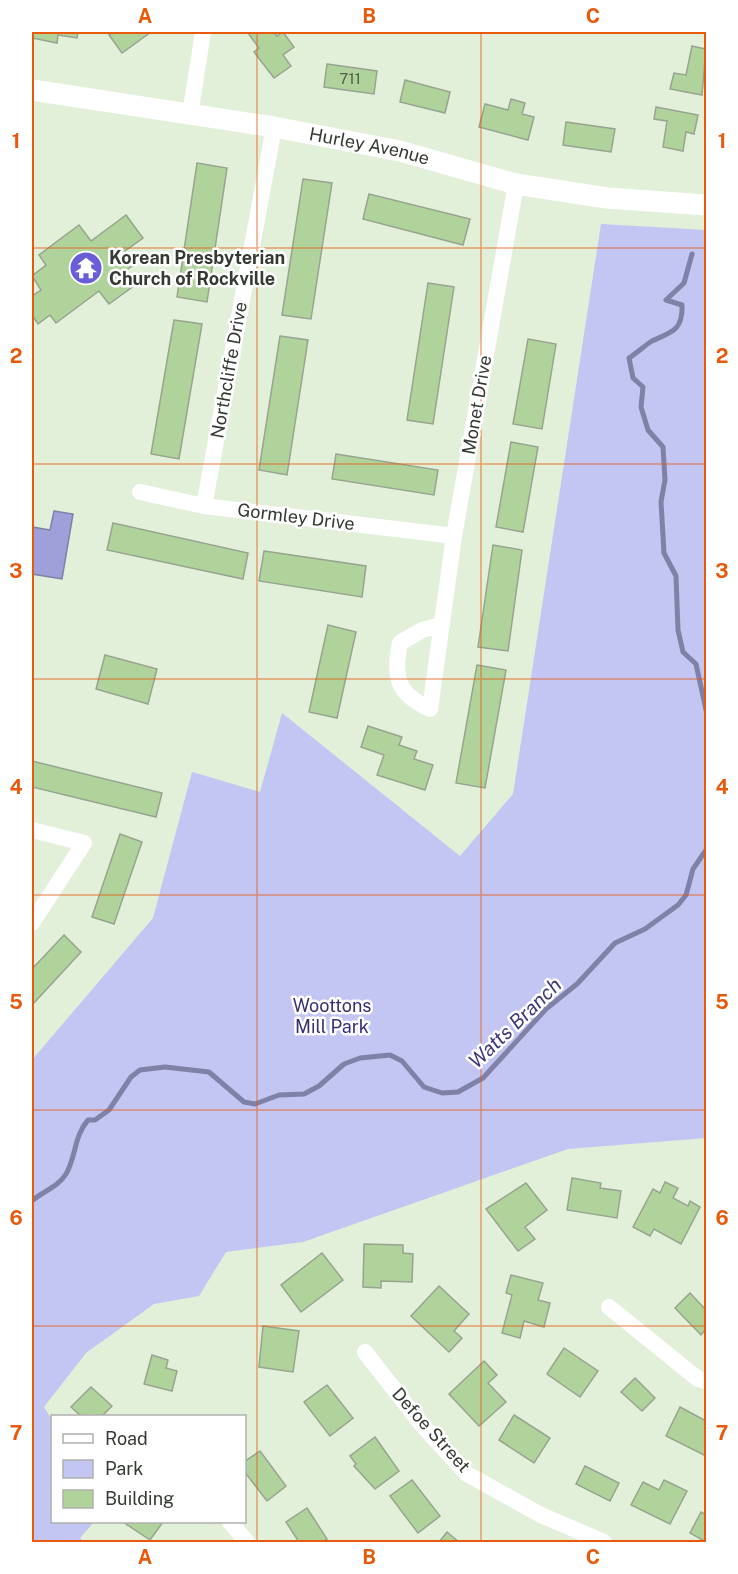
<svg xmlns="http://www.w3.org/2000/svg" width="738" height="1574" viewBox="0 0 738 1574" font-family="'Public Sans',sans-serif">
<rect width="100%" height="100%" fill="#e2f0da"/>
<polygon fill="#c3c5f2" points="601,224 706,230 706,1138 568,1149 303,1242 226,1252 199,1296 154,1304 86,1353 44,1407 52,1420 52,1522 94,1522 80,1538 84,1542 32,1542 32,1060 153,918 192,772 260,792 282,713 460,856 513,794"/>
<polygon fill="#9fa0da" stroke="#7f81a7" stroke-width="1.5" points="54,511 73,514 62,579 32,574 32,527 50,530"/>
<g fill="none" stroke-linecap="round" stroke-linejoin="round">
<g stroke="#7f81a7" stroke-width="5">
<path d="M692,254L684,283L666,300L682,305C683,331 671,332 652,341C644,346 637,353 629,358L633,378L643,387L641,407L648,430L663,447L665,480L661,502L664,553L676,576L678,630L683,652L696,664L706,710"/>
<path d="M32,1201C43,1191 57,1188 66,1174C76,1157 74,1136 88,1120H95L109,1110L131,1077L140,1070L165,1067L209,1072L244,1102L255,1104L279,1095L304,1094L319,1086L344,1064L360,1058L390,1055L402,1061L424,1087L442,1093L458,1092L483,1078L546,1009L577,984L615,943L645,929L678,905L686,895L693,869L706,850"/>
</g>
</g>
<g fill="#b0d39c" stroke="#97a590" stroke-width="1.5">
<polygon points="32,32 78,32 77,38 58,35 57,43 32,38"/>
<polygon points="114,32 151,32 122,53 109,35"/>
<polygon points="250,32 274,32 277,36 283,32 294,47 283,55 291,66 274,78 254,52 259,48 248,33"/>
<polygon points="692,46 706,49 702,95 670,89 674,73 686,75"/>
<polygon points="327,64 377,71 374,94 324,87"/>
<polygon points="405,80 450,92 445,113 400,102"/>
<polygon points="511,99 525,103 522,114 534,117 528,140 479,127 485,104 508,110"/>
<polygon points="656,107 698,115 694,134 686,132 683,151 663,147 667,121 654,119"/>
<polygon points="566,122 615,129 611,152 563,145"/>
<polygon points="197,163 227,168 207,302 177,297"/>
<polygon points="303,179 332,183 311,319 282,315"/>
<polygon points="369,194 470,219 463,245 363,219"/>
<polygon points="126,215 143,238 125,251 135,264 125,271 135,285 109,304 99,291 56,323 50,315 38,324 32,315 32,296 41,290 32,276 46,265 39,255 79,225 91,241"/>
<polygon points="428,283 454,287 433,424 407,420"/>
<polygon points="174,320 202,324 179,459 151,454"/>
<polygon points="280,336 308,340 287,475 259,470"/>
<polygon points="528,339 556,344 542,429 513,424"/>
<polygon points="511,442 538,447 523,532 496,527"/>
<polygon points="336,454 438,470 434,495 332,479"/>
<polygon points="113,523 248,553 243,579 107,550"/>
<polygon points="493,545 522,550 508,651 478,647"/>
<polygon points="264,551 366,566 362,597 259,581"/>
<polygon points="328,625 356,632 337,718 309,712"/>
<polygon points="105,655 157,669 148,704 96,689"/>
<polygon points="477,665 506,670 485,788 456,783"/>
<polygon points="368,726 402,737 399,745 417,751 414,759 433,765 425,790 377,775 384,755 361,747"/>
<polygon points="32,761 162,793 156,817 32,787"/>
<polygon points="120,834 142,842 114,924 92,917"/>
<polygon points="64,935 81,952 32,1005 32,969"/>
<polygon points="572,1178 601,1183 600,1188 621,1191 617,1218 567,1210"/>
<polygon points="665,1182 678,1188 673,1198 688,1206 690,1201 700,1207 681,1244 654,1229 650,1236 633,1227 653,1189 660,1193"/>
<polygon points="526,1183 547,1210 525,1227 535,1239 518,1251 486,1209"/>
<polygon points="364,1244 403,1245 403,1253 413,1254 412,1282 381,1281 381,1288 363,1287"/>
<polygon points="322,1253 343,1280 301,1312 281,1285"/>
<polygon points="511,1275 543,1283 538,1300 550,1303 544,1327 524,1321 520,1338 502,1333 512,1295 506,1293"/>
<polygon points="439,1286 469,1314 454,1331 462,1338 449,1352 411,1316"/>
<polygon points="690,1293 706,1310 706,1329 701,1335 675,1308"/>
<polygon points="263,1326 299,1331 293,1372 259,1367"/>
<polygon points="564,1348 598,1371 580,1397 547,1374"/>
<polygon points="152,1355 168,1360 166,1368 177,1371 172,1391 144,1384"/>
<polygon points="484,1361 497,1375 488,1383 506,1402 479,1426 449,1394"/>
<polygon points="635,1378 655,1398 642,1411 621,1392"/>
<polygon points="327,1385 353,1418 330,1436 304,1402"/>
<polygon points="91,1387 112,1406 102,1416 81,1416 71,1407"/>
<polygon points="680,1407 706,1421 706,1456 666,1436"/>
<polygon points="514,1415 550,1438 534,1463 499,1440"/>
<polygon points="375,1437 399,1471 375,1489 354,1466 356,1464 350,1456"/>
<polygon points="260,1451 286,1486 267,1501 244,1471 244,1462"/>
<polygon points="585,1466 619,1483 610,1501 576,1484"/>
<polygon points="412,1480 440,1516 418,1533 390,1496"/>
<polygon points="664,1480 687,1491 670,1524 631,1505 643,1482 659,1490"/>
<polygon points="307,1508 327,1539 322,1542 299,1542 286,1522"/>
<polygon points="701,1512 706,1515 706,1542 690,1533"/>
<polygon points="123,1522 163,1522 150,1540"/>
<polygon points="447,1532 459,1542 439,1542"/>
</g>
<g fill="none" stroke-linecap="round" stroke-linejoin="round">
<g stroke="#fff" stroke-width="16">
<polyline points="190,115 203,32"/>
<polyline points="140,492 204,506 454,536"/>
<polyline points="204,506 274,127"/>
<path d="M442,625L422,630L400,643C393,677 397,694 430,709L454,536L516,184"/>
<polyline points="32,830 84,843 32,923"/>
<polyline points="609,1307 698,1379 706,1381"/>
<polyline points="365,1352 422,1425 467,1474 541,1515 604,1542"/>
<polyline points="230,1522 247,1542"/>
</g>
<path stroke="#fff" stroke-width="21" id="s1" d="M32,90L274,127L400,151L516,184L607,198L706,205"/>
</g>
<path fill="none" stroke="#e8590c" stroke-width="1.5" stroke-opacity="0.55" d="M257,32V1542M481,32V1542M32,248H706M32,464H706M32,679H706M32,895H706M32,1110H706M32,1326H706"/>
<defs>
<symbol id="temple-disc" viewBox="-11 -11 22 22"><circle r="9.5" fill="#6a5ed8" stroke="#fff"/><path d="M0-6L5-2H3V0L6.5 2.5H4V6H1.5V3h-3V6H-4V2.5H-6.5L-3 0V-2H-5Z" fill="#fff"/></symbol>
</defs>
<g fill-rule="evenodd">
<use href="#temple-disc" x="67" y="249" width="38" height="38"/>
</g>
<g text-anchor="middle" stroke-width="5" stroke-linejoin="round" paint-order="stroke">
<g font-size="15" fill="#53604c">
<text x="350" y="84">711</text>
</g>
<g font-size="18" fill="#343a31" stroke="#fff">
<text dy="6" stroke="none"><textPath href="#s1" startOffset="342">Hurley Avenue</textPath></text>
<text transform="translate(229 370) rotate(-80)" y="6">Northcliffe Drive</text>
<text transform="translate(477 405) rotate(-80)" y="6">Monet Drive</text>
<text transform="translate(296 517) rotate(7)" y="6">Gormley Drive</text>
<text transform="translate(431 1430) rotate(48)" y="6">Defoe Street</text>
</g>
<g font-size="18" font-weight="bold" fill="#343a31" stroke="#fff" text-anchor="start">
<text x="109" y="264">Korean Presbyterian<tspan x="109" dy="21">Church of Rockville</tspan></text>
</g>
<g font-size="18" fill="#373075" stroke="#fff">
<text x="332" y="1012">Woottons<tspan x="332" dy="21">Mill Park</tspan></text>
</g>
<g font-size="20" font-style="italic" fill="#3e387d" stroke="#fff">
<text transform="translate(515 1023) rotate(-44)" y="7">Watts Branch</text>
</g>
</g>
<rect width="738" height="1574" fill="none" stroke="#ffffff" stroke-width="66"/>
<rect x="51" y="1415" width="195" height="108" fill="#ffffff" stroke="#aeb0ad" stroke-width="1.5"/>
<rect x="63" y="1434" width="30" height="9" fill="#ffffff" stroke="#aeb0ad" stroke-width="1.5"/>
<text x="105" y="1445" font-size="18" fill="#343a31">Road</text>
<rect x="63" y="1460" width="30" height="18" fill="#c3c5f2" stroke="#aeb0ad" stroke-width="1.5"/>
<text x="105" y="1475" font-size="18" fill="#343a31">Park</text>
<rect x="63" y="1490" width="30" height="18" fill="#b0d39c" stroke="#aeb0ad" stroke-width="1.5"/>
<text x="105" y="1505" font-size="18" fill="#343a31">Building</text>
<rect x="33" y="33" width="672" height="1508" fill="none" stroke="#e8590c" stroke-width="2"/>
<g font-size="20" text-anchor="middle" font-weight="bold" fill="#e8590c">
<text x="145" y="23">A</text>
<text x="369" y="23">B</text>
<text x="593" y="23">C</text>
<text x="16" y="148">1</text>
<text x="722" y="148">1</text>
<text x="16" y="363">2</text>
<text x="722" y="363">2</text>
<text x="16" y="578">3</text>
<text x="722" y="578">3</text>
<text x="16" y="794">4</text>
<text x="722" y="794">4</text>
<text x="16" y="1009">5</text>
<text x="722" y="1009">5</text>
<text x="16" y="1225">6</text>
<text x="722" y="1225">6</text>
<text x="16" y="1440">7</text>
<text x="722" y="1440">7</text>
<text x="145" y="1564">A</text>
<text x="369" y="1564">B</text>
<text x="593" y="1564">C</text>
</g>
</svg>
